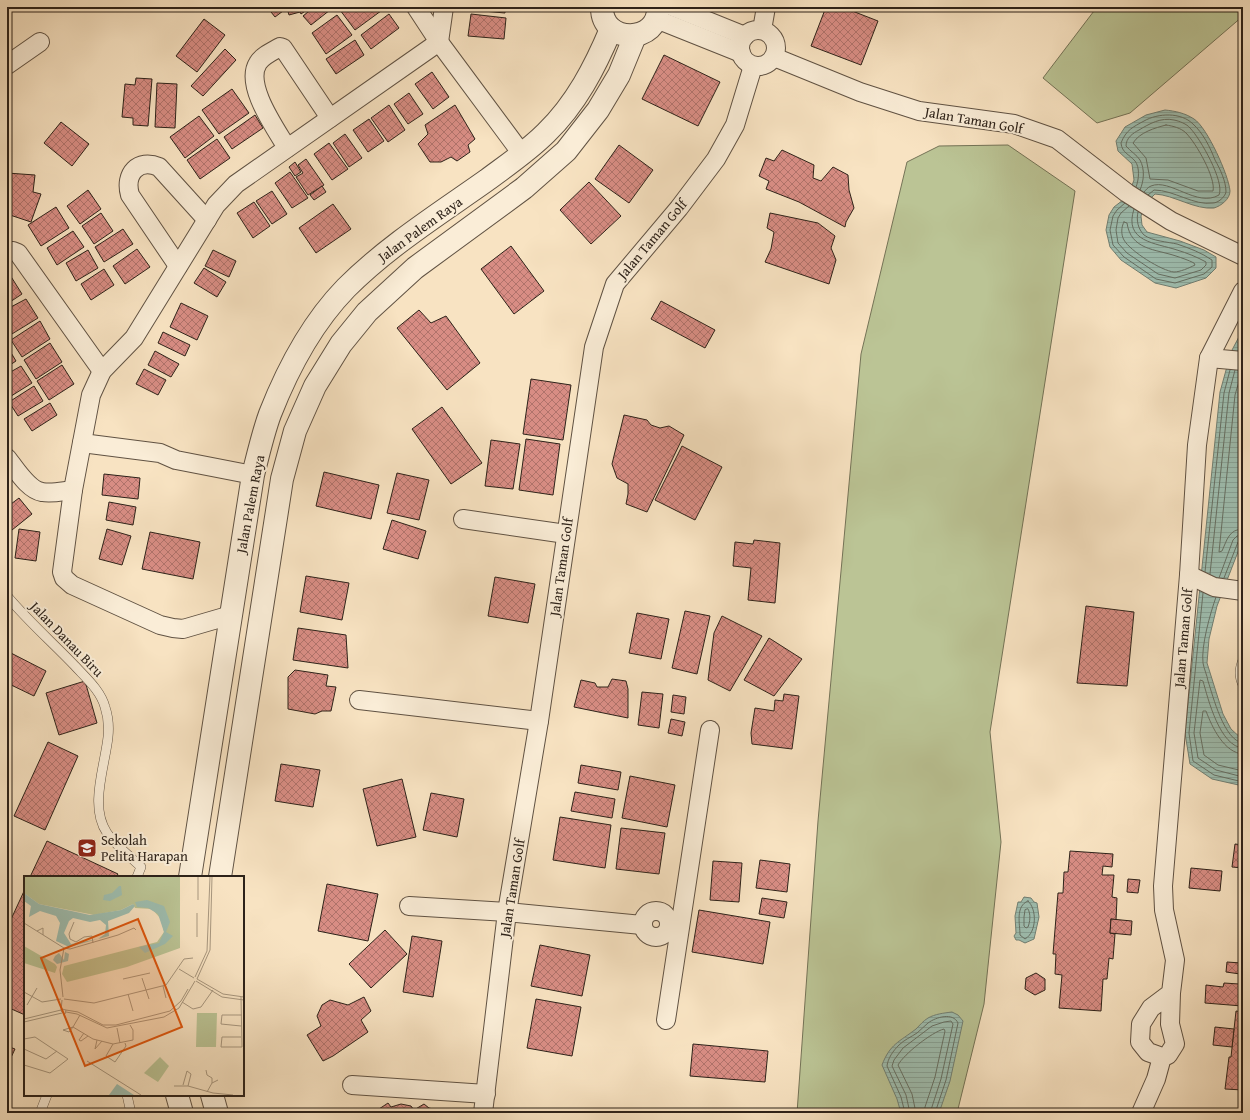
<svg xmlns="http://www.w3.org/2000/svg" width="1250" height="1120" viewBox="0 0 1250 1120" font-family="'Gentium Book Plus',serif">
<defs>
<pattern id="water-rules" width="6" height="5" patternUnits="userSpaceOnUse"><rect width="6" height="5" fill="#9ebeb0"/><path d="M0 2.5h6" fill="none" stroke="#88a397"/></pattern>
<pattern id="building-cross-hatch" width="8" height="8" patternUnits="userSpaceOnUse"><rect width="8" height="8" fill="#d88d84"/><path d="M0 0l8 8M0 8l8-8" fill="none" stroke="#b0736b"/></pattern>
</defs>
<rect width="100%" height="100%" fill="#f8e3c2"/>
<filter id="stains"><feTurbulence type="fractalNoise" baseFrequency=".005" numOctaves="4"/><feColorMatrix values="0 0 0 0 .2 0 0 0 0 .09 0 0 0 0 .02 0 0 0 .5 -.17"/></filter>
<radialGradient id="worn" r=".72"><stop offset=".6" stop-color="#630" stop-opacity="0"/><stop offset="1" stop-color="#630" stop-opacity=".3"/></radialGradient>
<g fill="#bbc495" stroke="#747357">
<polygon points="1097,7 1243,7 1243,16 1130,113 1097,123 1043,78"/>
<polygon points="1008,145 1075,191 990,732 1001,842 984,1004 957,1113 797,1113 818,821 861,354 907,162 939,146"/>
</g>
<g fill="url(#water-rules)" stroke="#718074">
<path d="M1165,110C1175,111 1185,113 1194,119C1207,127 1229,176 1230,191C1230,199 1221,206 1214,208C1195,210 1174,195 1155,194L1145,204L1141,216L1142,225L1147,232L1180,241L1204,250L1216,257V268L1206,278L1176,288L1155,283L1121,260L1110,247L1106,230L1109,215L1114,207L1123,200L1131,188L1134,180L1132,164L1118,151L1116,141L1125,127L1146,115Z"/>
<polygon points="1243,329 1242,463 1243,469 1243,539 1217,606 1209,639 1207,663 1223,714 1231,729 1243,740 1243,786 1212,779 1190,764 1185,733 1220,392 1231,352"/>
<polygon points="1024,897 1031,898 1034,902 1037,903 1039,917 1034,939 1025,943 1019,940 1016,940 1014,936 1016,933 1015,916 1018,902 1021,902"/>
<path d="M952,1012L958,1015L963,1021L950,1081L939,1113H901L897,1099L882,1065C890,1044 899,1042 916,1029C920,1025 923,1021 928,1018C935,1014 944,1013 952,1012Z"/>
</g>
<g fill="none" stroke-linecap="round" stroke-linejoin="round">
<g stroke="#667064" stroke-width="1">
<path d="M1166,125C1173,126 1181,128 1186,133C1196,143 1216,178 1213,191H1198L1168,180L1150,179L1146,158L1133,143C1140,132 1155,128 1166,125Z"/>
<path d="M1136,187C1139,180 1140,167 1135,161C1129,154 1122,153 1121,143C1126,130 1133,127 1144,121C1158,113 1181,112 1193,124C1203,133 1210,147 1215,160C1220,169 1226,181 1226,192C1225,197 1218,203 1213,203C1194,206 1174,190 1154,190L1148,195"/>
<path d="M1140,190C1144,181 1145,169 1140,160C1137,155 1130,151 1126,146C1126,138 1133,133 1139,130C1149,124 1161,117 1174,120C1179,121 1187,124 1190,128C1200,138 1225,182 1219,195C1197,208 1170,178 1151,186C1148,187 1146,190 1144,192"/>
<path d="M1125,203L1117,210L1113,216L1110,230L1113,245L1124,257L1156,279L1175,283L1204,274L1212,267V260C1202,253 1189,248 1177,244C1168,242 1152,241 1144,235C1138,229 1136,220 1138,212"/>
<path d="M1129,206L1121,213L1118,218L1116,230L1118,243L1127,253L1158,274L1175,278L1201,270L1206,265V262C1197,257 1187,253 1177,250C1156,243 1123,242 1134,209"/>
<path d="M1124,222L1127,223C1131,250 1155,249 1176,256C1182,258 1188,260 1194,263L1195,265C1189,268 1180,272 1174,272C1162,271 1130,251 1124,240C1121,235 1121,227 1124,222Z"/>
<path d="M1242,371L1235,395L1219,552L1222,551C1227,540 1229,529 1243,529"/>
<polyline points="1205,572 1224,393 1230,370"/>
<polyline points="1210,574 1229,393 1235,370"/>
<polyline points="1219,578 1233,540 1237,536 1243,535"/>
<polyline points="1224,578 1238,542 1243,540"/>
<polyline points="1203,593 1189,733 1193,761 1214,775 1243,782"/>
<path d="M1216,597C1210,614 1201,646 1203,663C1204,669 1207,675 1208,681C1213,696 1224,741 1243,743"/>
<path d="M1243,748C1220,747 1208,699 1203,681L1200,680L1194,733L1198,758L1216,770L1243,777"/>
<path d="M1243,754C1224,753 1212,727 1206,711H1203L1200,733L1204,755L1218,765L1243,771"/>
<path d="M1028,901C1037,909 1037,932 1025,939L1020,935C1020,924 1015,906 1028,901Z"/>
<path d="M1028,909C1031,914 1030,922 1028,927L1026,928L1024,926V917L1025,910Z"/>
<path d="M905,1113L901,1097L887,1066C888,1058 893,1051 899,1045C904,1040 911,1037 917,1033C921,1030 924,1026 928,1023C936,1017 953,1012 958,1023L946,1080L935,1113"/>
<polyline points="910,1113 906,1095 892,1066 894,1060 903,1048 932,1026 944,1022 951,1021 953,1024 941,1079 930,1113"/>
<path d="M916,1113L912,1094L898,1065C904,1054 932,1032 944,1029L945,1031L935,1077L925,1107L924,1113"/>
</g>
</g>
<g fill="url(#building-cross-hatch)" stroke="#2d2219">
<polygon points="267,7 311,7 301,14 300,12 289,15 287,8 275,17"/>
<polygon points="314,7 328,7 330,10 311,25 303,16"/>
<polygon points="344,7 384,7 385,8 355,30 340,10"/>
<polygon points="473,7 505,7 505,13 472,10"/>
<polygon points="826,7 842,7 878,21 861,65 811,46"/>
<polygon points="389,14 399,28 371,49 361,35"/>
<polygon points="471,14 506,18 504,39 468,36"/>
<polygon points="337,15 352,35 326,54 312,33"/>
<polygon points="204,19 225,35 197,72 176,56"/>
<polygon points="355,40 364,55 336,74 326,59"/>
<polygon points="225,49 236,60 203,96 191,86"/>
<polygon points="664,55 720,82 698,126 642,99"/>
<polygon points="432,72 449,97 433,109 415,84"/>
<polygon points="136,78 152,79 148,126 133,125 133,118 122,117 125,84 135,85"/>
<polygon points="157,83 177,84 175,128 155,127"/>
<polygon points="232,89 249,113 219,134 202,110"/>
<polygon points="409,93 423,114 408,124 394,104"/>
<polygon points="389,105 405,130 388,142 371,118"/>
<polygon points="455,105 475,139 468,145 470,152 457,161 451,157 441,162 430,162 418,144 428,134 425,125"/>
<polygon points="255,115 263,128 232,149 224,137"/>
<polygon points="199,116 214,136 185,158 170,137"/>
<polygon points="369,119 384,141 368,152 353,130"/>
<polygon points="61,122 89,144 72,166 44,143"/>
<polygon points="345,134 362,158 349,167 333,143"/>
<polygon points="217,139 230,158 200,179 187,160"/>
<polygon points="329,143 348,169 332,180 314,154"/>
<polygon points="619,145 653,170 629,203 595,179"/>
<polygon points="782,150 814,165 813,178 821,181 833,167 848,175 849,190 854,208 846,222 845,227 799,202 766,189 769,181 759,176 766,158 774,161"/>
<polygon points="306,159 324,185 308,195 296,177 303,173 298,165"/>
<polygon points="295,162 301,172 295,176 289,167"/>
<polygon points="290,172 308,198 292,208 275,183"/>
<polygon points="7,173 35,175 33,192 41,194 31,222 7,214"/>
<polygon points="589,182 621,216 591,244 560,210"/>
<polygon points="322,186 326,192 314,200 310,195"/>
<polygon points="88,190 101,209 80,224 67,206"/>
<polygon points="272,191 287,214 272,224 256,201"/>
<polygon points="254,202 270,226 253,238 237,213"/>
<polygon points="333,204 351,229 316,253 299,228"/>
<polygon points="56,207 69,228 41,246 28,225"/>
<polygon points="101,213 113,231 94,244 82,226"/>
<polygon points="770,213 818,223 835,236 831,248 836,260 829,284 765,262 771,249 774,232 767,228"/>
<polygon points="123,229 133,244 104,262 95,247"/>
<polygon points="73,231 84,247 57,265 47,248"/>
<polygon points="511,246 544,291 514,314 481,269"/>
<polygon points="137,249 150,267 125,284 113,266"/>
<polygon points="88,250 98,268 76,281 66,263"/>
<polygon points="213,250 236,261 229,277 205,266"/>
<polygon points="204,268 226,282 217,297 194,283"/>
<polygon points="104,269 114,285 91,300 81,284"/>
<polygon points="10,275 22,294 7,304 7,277"/>
<polygon points="26,299 38,318 7,337 7,309"/>
<polygon points="661,301 715,330 705,348 651,319"/>
<polygon points="181,303 208,316 197,340 170,327"/>
<polygon points="419,310 431,323 446,316 480,363 447,390 397,328"/>
<polygon points="40,321 50,339 22,357 11,340"/>
<polygon points="163,332 190,345 185,356 158,343"/>
<polygon points="50,343 62,362 36,379 24,360"/>
<polygon points="7,346 16,361 7,367"/>
<polygon points="155,351 179,364 171,377 148,365"/>
<polygon points="62,365 74,384 49,400 37,381"/>
<polygon points="21,366 32,383 8,398 7,374"/>
<polygon points="144,369 166,380 158,395 136,384"/>
<polygon points="531,379 571,385 563,440 523,434"/>
<polygon points="34,386 43,401 18,416 9,402"/>
<polygon points="50,403 57,415 32,431 24,419"/>
<polygon points="442,407 482,463 451,484 412,429"/>
<polygon points="624,415 647,420 651,425 660,428 669,426 684,435 647,512 626,504 628,494 628,484 617,478 612,464"/>
<polygon points="526,439 560,444 553,495 519,490"/>
<polygon points="491,440 520,444 513,489 485,486"/>
<polygon points="682,446 722,467 695,520 655,500"/>
<polygon points="324,472 379,485 371,519 316,506"/>
<polygon points="397,473 429,480 419,520 387,513"/>
<polygon points="104,474 140,478 138,499 102,495"/>
<polygon points="19,498 32,514 7,534 7,507"/>
<polygon points="109,502 136,507 133,525 106,520"/>
<polygon points="392,520 426,531 418,559 383,549"/>
<polygon points="19,529 40,532 36,561 15,558"/>
<polygon points="107,529 131,536 122,565 99,559"/>
<polygon points="150,532 200,542 193,579 142,569"/>
<polygon points="754,540 780,543 775,603 748,600 751,568 733,566 735,542 753,544"/>
<polygon points="306,576 349,583 342,620 300,612"/>
<polygon points="495,577 535,584 528,623 488,616"/>
<polygon points="1086,606 1134,612 1127,686 1077,683"/>
<polygon points="685,611 710,616 697,674 672,668"/>
<polygon points="637,613 669,619 661,659 629,653"/>
<polygon points="722,616 762,636 730,691 708,680 714,633"/>
<polygon points="298,628 346,635 348,668 293,660"/>
<polygon points="769,638 802,659 774,696 744,680"/>
<polygon points="7,651 46,671 34,696 7,683"/>
<polygon points="295,670 328,675 326,686 336,687 331,711 322,711 315,714 288,709 288,677"/>
<polygon points="612,679 626,681 628,689 628,718 574,707 581,680 595,683 597,687 608,687"/>
<polygon points="85,681 97,723 59,735 46,693"/>
<polygon points="642,692 663,694 659,728 638,725"/>
<polygon points="784,694 799,696 792,749 752,744 751,733 755,708 774,711 775,700 783,701"/>
<polygon points="673,695 686,697 684,714 671,712"/>
<polygon points="671,719 685,722 682,736 668,733"/>
<polygon points="48,742 78,756 45,830 14,816"/>
<polygon points="281,764 320,770 313,807 275,801"/>
<polygon points="581,765 621,772 618,790 578,783"/>
<polygon points="630,776 675,785 667,827 622,818"/>
<polygon points="402,779 416,837 377,846 363,789"/>
<polygon points="575,792 615,799 612,818 571,811"/>
<polygon points="431,793 464,799 457,837 423,830"/>
<polygon points="560,817 611,825 605,868 553,860"/>
<polygon points="621,828 665,833 659,874 616,869"/>
<polygon points="47,841 118,874 116,877 30,877"/>
<polygon points="1235,844 1243,845 1243,868 1232,867"/>
<polygon points="1070,851 1113,854 1112,867 1103,866 1102,875 1114,875 1112,897 1117,898 1116,920 1111,919 1110,933 1115,934 1113,959 1109,958 1107,979 1103,979 1101,1011 1059,1008 1062,975 1055,974 1056,954 1053,954 1058,893 1063,893 1064,872 1068,872"/>
<polygon points="760,860 790,864 787,892 756,888"/>
<polygon points="713,861 742,863 739,902 710,900"/>
<polygon points="1191,868 1222,871 1220,891 1189,888"/>
<polygon points="1128,879 1140,880 1138,893 1127,892"/>
<polygon points="327,884 378,894 368,941 318,931"/>
<polygon points="25,889 25,1015 7,1007 7,928"/>
<polygon points="762,898 787,902 784,918 759,914"/>
<polygon points="699,910 770,922 763,964 692,952"/>
<polygon points="1111,919 1132,921 1131,935 1110,933"/>
<polygon points="385,930 407,954 371,988 349,964"/>
<polygon points="412,936 442,941 433,997 403,992"/>
<polygon points="540,945 590,955 582,996 531,986"/>
<polygon points="1242,947 1242,1006 1205,1003 1206,985 1223,987 1224,983 1239,984"/>
<polygon points="1227,962 1241,963 1240,974 1226,972"/>
<polygon points="1036,973 1045,979 1045,990 1035,995 1025,989 1026,978"/>
<polygon points="364,997 371,1011 361,1020 368,1032 333,1056 323,1061 307,1035 321,1026 317,1016 322,1005 330,1000 348,1005"/>
<polygon points="536,999 581,1007 572,1056 527,1048"/>
<polygon points="1236,1011 1243,1012 1243,1090 1225,1089 1229,1057 1231,1057"/>
<polygon points="1215,1027 1234,1029 1232,1047 1213,1045"/>
<polygon points="693,1044 768,1051 765,1082 690,1076"/>
<polygon points="7,1046 15,1049 7,1066"/>
<polygon points="388,1103 391,1107 401,1104 411,1106 414,1110 424,1104 429,1108 433,1109 435,1113 373,1113"/>
</g>
<g fill="none" stroke-linecap="round" stroke-linejoin="round">
<defs>
<g id="service">
<path d="M7,596C28,621 52,642 75,666C86,678 101,691 105,707C108,716 109,728 108,737C105,766 89,807 107,833C116,846 130,856 141,867L137,877"/>
<path d="M1243,660C1239,670 1239,676 1243,685"/>
<polyline points="127,1095 131,1113"/>
<polyline points="40,1113 47,1095"/>
</g>
<g id="minor">
<polyline points="416,7 439,42 522,154"/>
<polyline points="673,7 745,36"/>
<polyline points="656,19 741,53"/>
<circle cx="758" cy="48" r="18"/>
<polyline points="762,30 766,7"/>
<polyline points="774,57 860,92 919,111 1014,124 1057,139 1127,193 1171,221 1243,256"/>
<polyline points="7,65 40,42"/>
<path d="M287,148C276,129 244,85 258,63C262,56 273,51 280,47L283,48L330,118"/>
<polyline points="7,251 13,251 18,253 102,371"/>
<path d="M178,266L130,195C124,174 138,158 159,167L207,220"/>
<polyline points="1209,358 1243,361"/>
<polyline points="82,443 160,453 176,460 253,475"/>
<path d="M7,458C16,469 28,490 42,492C52,494 63,491 73,490"/>
<polyline points="463,519 566,534"/>
<polyline points="1189,575 1214,587 1243,591"/>
<polyline points="231,615 183,629 173,628 160,625 72,585 64,578 62,572 73,490 91,395 102,371 134,338 216,205 236,184 439,42 444,7"/>
<polyline points="359,700 539,721"/>
<polyline points="409,906 507,912 642,925"/>
<circle cx="656" cy="924" r="13"/>
<polyline points="1171,993 1151,1008 1141,1024 1140,1042 1148,1052 1162,1057 1168,1055 1175,1044 1170,1024 1171,993 1175,960 1164,910 1163,886 1189,575 1197,445 1209,358 1243,291"/>
<polyline points="666,1020 710,730"/>
<polyline points="352,1085 486,1094"/>
<polyline points="483,1113 507,912 539,721 594,347 615,284 679,208 716,159 735,125 753,66"/>
<polyline points="1141,1113 1156,1079 1162,1057"/>
</g>
<g id="tertiary">
<path d="M602,7C601,45 660,44 658,7"/>
<path d="M190,877L253,475C258,455 263,433 270,414C288,368 311,324 346,288C388,246 439,214 487,180C507,165 528,151 546,133C576,104 595,67 611,29"/>
<polyline points="220,877 282,479 295,431 315,386 341,344 367,312 415,268 524,188 566,151 598,110 619,75 635,36"/>
<polyline points="177,1095 182,1113"/>
<polyline points="212,1095 217,1113"/>
</g>
</defs>
<use href="#service" stroke="#605243" stroke-width="10"/>
<use href="#minor" stroke="#605243" stroke-width="20"/>
<use href="#tertiary" stroke="#605243" stroke-width="24"/>
<use href="#service" stroke="#faedd7" stroke-width="9"/>
<use href="#minor" stroke="#faedd7" stroke-width="18"/>
<use href="#tertiary" stroke="#faedd7" stroke-width="22"/>
</g>
<defs>
<symbol id="school-square" viewBox="-11 -11 22 22"><rect x="-9" y="-9" width="18" height="18" rx="4" fill="#8f2418" stroke="#faedd7"/><path d="M0-5L7-2L0 1L-7-2ZM-4 1L0 2.5L4 1V4Q0 6-4 4Z" fill="#fff"/></symbol>
</defs>
<g fill-rule="evenodd">
<use href="#school-square" x="76" y="837" width="22" height="22"/>
</g>
<g text-anchor="middle" stroke-width="4" stroke-linejoin="round" paint-order="stroke">
<g font-size="14" fill="#2d2219" stroke="#faedd7">
<text transform="translate(974 120) rotate(10)" y="5">Jalan Taman Golf</text>
<text transform="translate(420 229) rotate(-36)" y="5">Jalan Palem Raya</text>
<text transform="translate(652 239) rotate(-50)" y="5">Jalan Taman Golf</text>
<text transform="translate(250 504) rotate(-79)" y="5">Jalan Palem Raya</text>
<text transform="translate(561 567) rotate(-82)" y="5">Jalan Taman Golf</text>
<text transform="translate(1183 638) rotate(-85)" y="5">Jalan Taman Golf</text>
<text transform="translate(67 639) rotate(46)" y="5">Jalan Danau Biru</text>
<text transform="translate(512 888) rotate(-81)" y="5">Jalan Taman Golf</text>
</g>
<g font-size="14" fill="#2d2219" stroke="#faedd7" text-anchor="start">
<text x="101" y="845">Sekolah<tspan x="101" dy="16">Pelita Harapan</tspan></text>
</g>
</g>
<g transform="translate(24 876)">
<rect width="220" height="220" fill="#f8e3c2"/>
<path d="M0,1H156V72L103,91L43,106L38,98L40,90L133,66L140,56L137,43L128,33L111,32L109,28L97,34L70,39L15,28L0,17ZM0,70L31,88L33,91L31,97L0,87ZM173,137H193L192,171H172ZM136,181L145,190L134,206L120,197Z" fill="#bbc495"/>
<path d="M95,10H97L98,19L86,25L79,24L80,19L88,17ZM0,17L15,28L66,39L97,34L109,28L111,30L105,37L84,45L85,60L45,71L32,65L36,47L32,40L16,35L5,41L7,30L0,25ZM49,42L66,46L76,44L82,49L81,58L74,63L47,68L40,57L45,45ZM123,24L140,30L146,46L142,56L149,60L141,68L121,77L115,71L135,67L140,56L134,38L124,32L113,31L111,26ZM41,76L45,78L44,85L33,88L29,84L31,80L35,77L40,84ZM93,208L110,219H85Z" fill="#9ebeb0" fill-rule="evenodd"/>
<path fill="none" stroke="#a7967e" stroke-width="1" d="M174,24V1M50,46L45,58L46,63L52,66L60,61L68,60L69,67M0,47L40,72L46,73L94,59L110,52L112,54M13,55L19,52V59M173,61V37M155,93L170,102M171,101L183,75L186,1M118,102L125,123M99,103L126,97M173,103L186,74L188,1M173,103L199,118L220,121M172,105L198,121L220,124M139,110L142,122M0,116L18,126L37,123M104,118L109,135M39,121L36,94L40,72M40,123L70,127L142,109L160,83L169,82M38,124L37,135L41,138L42,134L38,133M158,126L169,133L177,131L189,114M3,129L13,112M42,134L54,136L79,149H92L146,135L157,125L164,113M42,136L53,138L83,152L140,141L155,132L171,105M56,139L49,151L45,156L39,154L49,151L69,163L89,168L109,164V154L106,149M0,143L37,134M0,146L38,137M217,150L197,148L198,139H218M93,152L96,167M60,157L55,164L57,165L64,160M217,161H198L197,171H218L217,121M0,163L11,161L44,183L26,197L0,189M73,164L71,173L78,165M89,168L82,180L91,186L102,170L101,167M0,173L22,183L33,175M63,185L117,219M182,194L183,199L188,202V207M159,209L163,195L167,198L164,210M150,210H164L189,217L209,219M183,216L188,207L194,204"/>
<path fill="#df560d" fill-opacity="0.15" stroke="#df560d" stroke-width="2" d="M114,43L158,151L61,190L17,82Z"/>
<rect width="220" height="220" fill="none" stroke="#2d2219" stroke-width="2"/>
</g>
<rect width="1250" height="1120" fill="none" stroke="#f8e3c2" stroke-width="24"/>
<rect x="8" y="8" width="1234" height="1104" fill="none" stroke="#2d2219" stroke-width="2"/>
<rect x="12" y="12" width="1226" height="1096" fill="none" stroke="#2d2219"/>
<rect width="100%" height="100%" filter="url(#stains)"/>
<rect width="100%" height="100%" fill="url(#worn)"/>
</svg>
